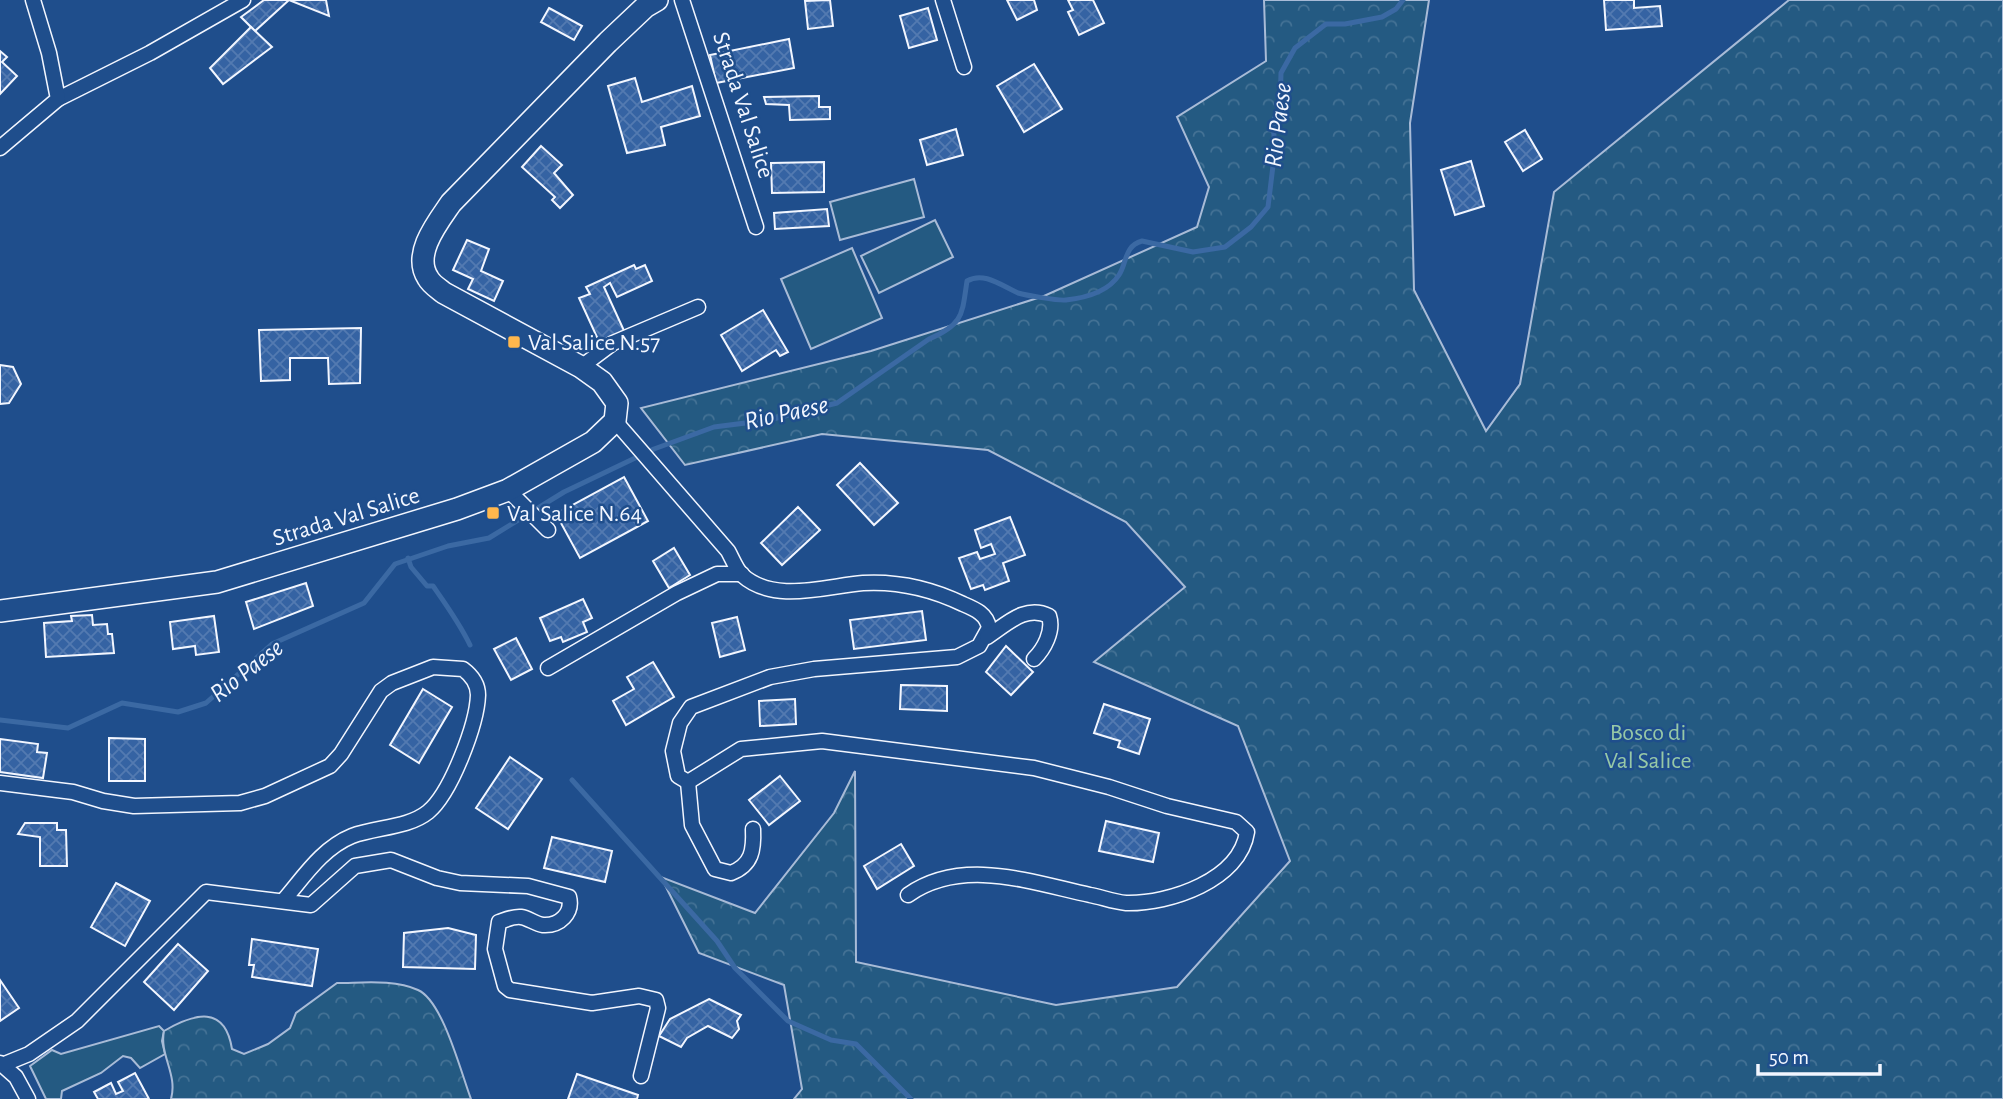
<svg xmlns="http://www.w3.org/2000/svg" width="2003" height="1099" viewBox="0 0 2003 1099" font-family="'Alegreya Sans',sans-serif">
<defs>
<pattern id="forest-crowns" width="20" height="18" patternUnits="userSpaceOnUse" patternTransform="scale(1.75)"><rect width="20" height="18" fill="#245a82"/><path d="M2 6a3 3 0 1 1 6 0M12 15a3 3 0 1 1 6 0" fill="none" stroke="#447295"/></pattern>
<pattern id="building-cross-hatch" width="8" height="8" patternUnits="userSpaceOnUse" patternTransform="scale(1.75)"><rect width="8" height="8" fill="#3563a3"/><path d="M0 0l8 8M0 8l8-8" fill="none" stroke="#537ab1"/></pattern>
</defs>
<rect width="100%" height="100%" fill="#1f4e8c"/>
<g fill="#245a82" stroke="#a8bbd7" stroke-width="2">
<polygon points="914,179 924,217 840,240 830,202"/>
<polygon points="935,220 953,257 879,293 861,256"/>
<polygon points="852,248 882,318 811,349 781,279"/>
<polygon points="159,1026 164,1031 162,1041 165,1054 140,1068 131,1058 123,1056 101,1073 62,1091 61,1099 46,1099 30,1066 52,1050 61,1054"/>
</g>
<g fill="url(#forest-crowns)" stroke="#a8bbd7" stroke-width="2">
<polygon points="1264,0 1429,0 1410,123 1414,290 1486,431 1520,384 1554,192 1789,0 2003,0 2003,1099 794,1099 802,1089 784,985 699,953 661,877 755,913 834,813 855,771 856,962 1056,1005 1177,987 1290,861 1238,726 1094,662 1185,587 1126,522 988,450 822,434 685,465 641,408 871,351 1044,296 1197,227 1209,187 1177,117 1266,61"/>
<path d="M337,983C362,983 394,979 418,990C443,1001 461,1073 471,1099H171C178,1074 159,1055 164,1031C195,1013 225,1005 232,1049L244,1054L268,1044L290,1028L296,1013Z"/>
</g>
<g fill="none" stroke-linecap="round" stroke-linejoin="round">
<g stroke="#3b69a3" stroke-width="5">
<path d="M408,558L411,567L427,586H433C447,606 460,624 470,645"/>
<path d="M0,720L68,728L122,703L178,712L206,703L272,644L364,603L395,564L448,546L489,538L564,492L654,449L714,427L769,420L837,403L929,339C964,324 962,314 967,281C984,271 1002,286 1018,293C1025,295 1058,301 1066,300C1084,298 1108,292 1119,275C1127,263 1124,246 1142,241L1193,252L1225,247L1251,227L1268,207L1275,149L1273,122L1280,106L1281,73L1295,48L1326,24H1345L1382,17L1396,9L1403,0"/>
<polyline points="572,780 717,941 735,968 788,1021 831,1040 856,1044 911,1099"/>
</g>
</g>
<g fill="url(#building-cross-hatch)" stroke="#f2f6ff" stroke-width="2">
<polygon points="264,0 326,0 329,16 289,0 255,31 241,17"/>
<polygon points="830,0 833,26 808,29 805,1"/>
<polygon points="1007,0 1034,0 1037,10 1017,20"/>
<polygon points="1068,0 1093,0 1104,23 1079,35 1068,12 1073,10"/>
<polygon points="1604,0 1634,0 1634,8 1660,6 1662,26 1606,30"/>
<polygon points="549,8 582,26 574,40 541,22"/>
<polygon points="928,8 937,40 909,48 900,16"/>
<polygon points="251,27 272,47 223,84 210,68"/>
<polygon points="789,39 794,68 716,83 710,55"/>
<polygon points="0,51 7,57 2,62 17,76 0,94"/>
<polygon points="1034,64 1062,109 1024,132 997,86"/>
<polygon points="635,78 642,102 692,86 700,116 661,127 665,145 627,153 608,86"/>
<polygon points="819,96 819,107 830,107 830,119 790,120 789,105 766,104 764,97"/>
<polygon points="956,129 963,155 927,165 920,140"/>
<polygon points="1525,130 1542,159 1523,171 1505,142"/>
<polygon points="541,146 562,165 554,173 573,195 560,208 552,200 555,197 522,167"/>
<polygon points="1471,161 1484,206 1455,215 1441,170"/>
<polygon points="824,162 824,192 772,193 771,163"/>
<polygon points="827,209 829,226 775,229 774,213"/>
<polygon points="467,240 489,249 481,271 503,281 494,301 468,289 473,279 453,270"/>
<polygon points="634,265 636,269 645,265 652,281 617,297 610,283 604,287 626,335 601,346 579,298 590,294 586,287"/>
<polygon points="763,310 788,352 780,356 776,350 742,371 721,335"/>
<polygon points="361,328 360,383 329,384 328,358 290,358 290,380 261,381 259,330"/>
<polygon points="0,365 13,367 21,384 9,403 0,404"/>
<polygon points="860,463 898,503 874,525 837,485"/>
<polygon points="624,477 648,521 580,558 556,514"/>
<polygon points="798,507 820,530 782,565 761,543"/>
<polygon points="1010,517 1025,555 1003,563 1009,581 985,590 983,585 971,589 959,558 977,552 980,559 995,554 991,544 981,548 975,530"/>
<polygon points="674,548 690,575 669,588 653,561"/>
<polygon points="306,583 313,606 254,629 246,602"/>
<polygon points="583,599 592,618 583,622 587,632 563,642 561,637 550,641 540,618"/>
<polygon points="922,611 926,640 854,649 850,620"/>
<polygon points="92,615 93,625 107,624 108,634 112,634 114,653 46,657 44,623 72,621 71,616"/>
<polygon points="214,616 219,652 196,655 195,646 173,649 170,622"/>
<polygon points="737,617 745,650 720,657 712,623"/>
<polygon points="516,638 532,669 511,680 494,649"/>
<polygon points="1006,646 1033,672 1011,695 986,672"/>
<polygon points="653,662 674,697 626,725 613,701 634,689 627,677"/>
<polygon points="901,685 947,686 947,711 900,709"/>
<polygon points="423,689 452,707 419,763 390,745"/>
<polygon points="795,699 796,724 760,726 759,701"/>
<polygon points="1104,704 1150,719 1139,754 1118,747 1120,741 1094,733"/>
<polygon points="109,738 145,739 145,781 109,781"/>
<polygon points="0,739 38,744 37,752 47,753 43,778 0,772"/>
<polygon points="510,757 542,779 508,829 476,808"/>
<polygon points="780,776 800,801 769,825 749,800"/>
<polygon points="1106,821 1159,833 1153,862 1099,851"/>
<polygon points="25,823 57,823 57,830 66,830 67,866 40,866 40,837 18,834"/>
<polygon points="552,837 612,851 605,882 544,868"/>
<polygon points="901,844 914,866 877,889 864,866"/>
<polygon points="116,883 150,901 125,946 91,927"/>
<polygon points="448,928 476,935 475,969 403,967 404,933"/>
<polygon points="252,939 318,949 312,986 252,977 254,965 249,965"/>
<polygon points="178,944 208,971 174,1010 144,982"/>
<polygon points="0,980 19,1008 0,1021"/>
<polygon points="709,999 741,1015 737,1021 739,1029 732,1038 708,1026 687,1038 681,1047 659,1036 670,1019"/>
<polygon points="135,1073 149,1099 98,1099 94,1092 111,1083 116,1094 123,1091 118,1082"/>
<polygon points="577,1074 638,1095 637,1099 568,1099"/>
</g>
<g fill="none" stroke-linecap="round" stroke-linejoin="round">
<defs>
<g id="street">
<polyline points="682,0 756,227"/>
<polyline points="943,0 964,67"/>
<polyline points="58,99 150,53 243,0"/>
<polyline points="0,148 58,99 49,53 33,0"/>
<polyline points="581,367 613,343 698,307"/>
<path d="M615,421L728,551C732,558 736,569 742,575C774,604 826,586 863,583C898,581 932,589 963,604C975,609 987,614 989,628L979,646L957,657L814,669L770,677L691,707L680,723L673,751L678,776L688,782L741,749L822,741L1034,768L1109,787L1167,806L1236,822L1247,832C1240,880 1170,904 1126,903C1114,902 1101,897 1090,895C1030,882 962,857 908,895"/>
<polyline points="508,490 548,530"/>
<path d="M987,637C1006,625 1025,604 1049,616C1054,631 1044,649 1034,659"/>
<polyline points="548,668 677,593 717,574 742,574"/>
<path d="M688,782L692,825L715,869L731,873C752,865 754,850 753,829"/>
<path d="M0,783L73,792L103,801L134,806L240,803L265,796L330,766L341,754L381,691L392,683L433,667L463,669C471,675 478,684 478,695C477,724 451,793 428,812C408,828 376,827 352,836C322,848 303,878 283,901"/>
<polyline points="0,1063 16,1077 28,1099"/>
<path d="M2,1065L29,1054L77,1021L206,892L311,905L355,866L391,860L437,878L460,883L528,886L569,897C573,913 560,926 543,925C535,924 529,918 521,917C514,916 505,920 499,922L495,949L505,986L510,990L592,1003L639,996L656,1000L658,1008L641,1076"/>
</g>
<path id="secondary" d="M0,611L217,582L457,509L508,490L593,442L615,421L617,403L602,382L581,367L444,293C439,289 431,284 428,278C412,254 438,222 451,203L608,42L645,7L657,0"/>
</defs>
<use href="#street" stroke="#f2f6ff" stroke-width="17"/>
<use href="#secondary" stroke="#f2f6ff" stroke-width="24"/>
<use href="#street" stroke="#1f4e8c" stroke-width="14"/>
<use href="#secondary" stroke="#1f4e8c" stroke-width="21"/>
</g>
<g fill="#ffb74d" stroke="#1f4e8c" stroke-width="2.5">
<rect x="507" y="335" width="14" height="14" rx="3.5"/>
<rect x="486" y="506" width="14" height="14" rx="3.5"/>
</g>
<g text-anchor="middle" stroke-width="5" stroke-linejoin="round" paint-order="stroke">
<g font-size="24" fill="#f2f6ff" stroke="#1f4e8c">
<text transform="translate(744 105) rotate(72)" y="8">Strada Val Salice</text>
<text transform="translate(346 516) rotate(-17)" y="8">Strada Val Salice</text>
</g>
<g font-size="24" fill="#f2f6ff" stroke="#1f4e8c" text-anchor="start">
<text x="528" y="350">Val Salice N.57</text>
<text x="507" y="521">Val Salice N.64</text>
</g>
<g font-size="24" fill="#97c8a6" stroke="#1f4e8c">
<text x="1648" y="740">Bosco di<tspan x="1648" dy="28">Val Salice</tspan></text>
</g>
<g font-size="26" font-style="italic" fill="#f2f6ff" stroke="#1f4e8c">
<text transform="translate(1277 125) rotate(-83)" y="9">Rio Paese</text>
<text transform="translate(786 412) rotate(-12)" y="9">Rio Paese</text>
<text transform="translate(246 670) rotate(-38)" y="9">Rio Paese</text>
</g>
</g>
<path d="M1758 1064v10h122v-10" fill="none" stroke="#f2f6ff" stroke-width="3.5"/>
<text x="1769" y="1064" font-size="21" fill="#f2f6ff" stroke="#1f4e8c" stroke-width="5" paint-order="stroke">50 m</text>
</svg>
